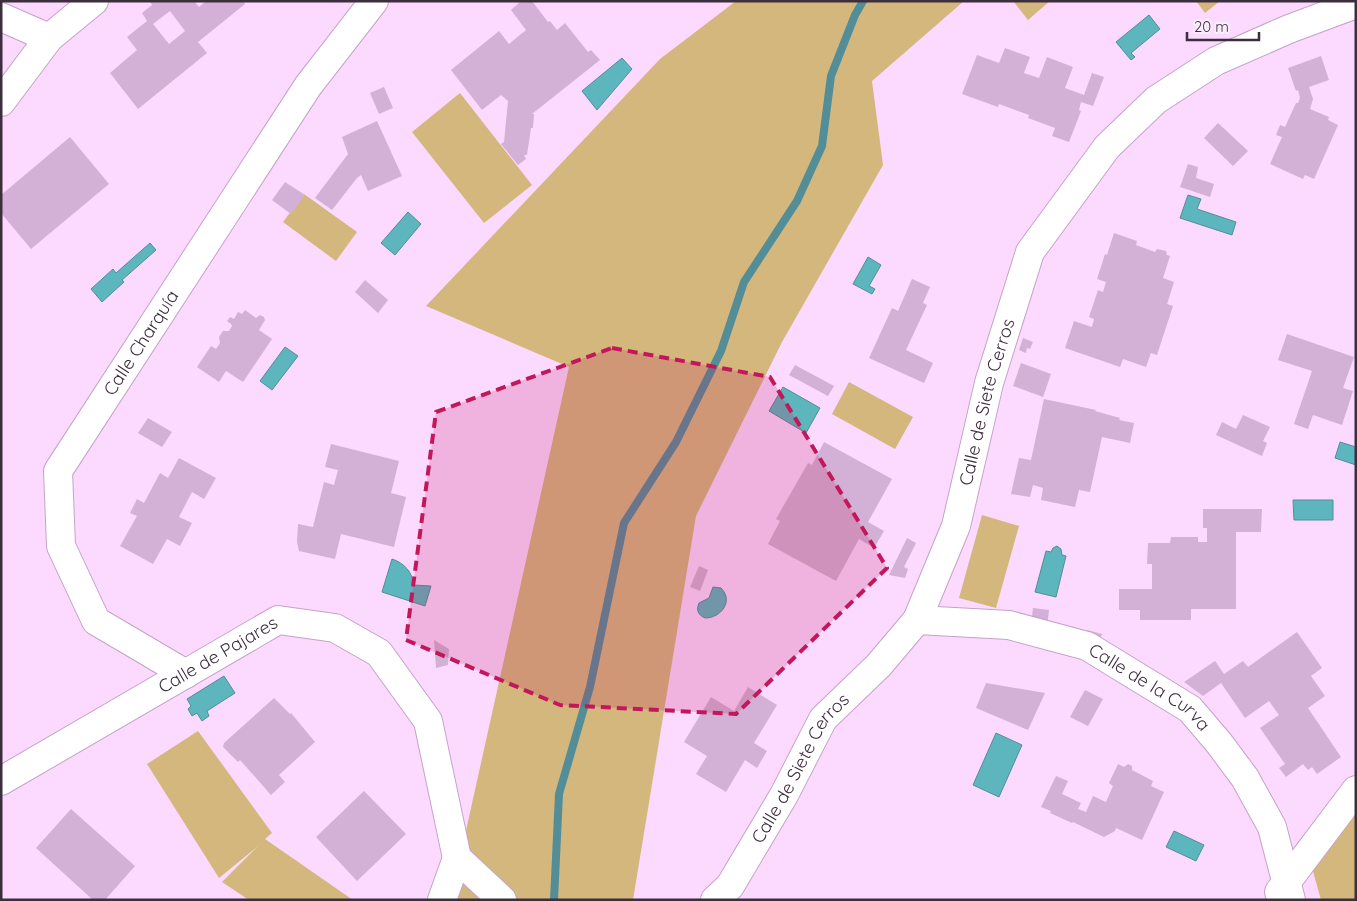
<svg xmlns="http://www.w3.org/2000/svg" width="1357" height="901" viewBox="0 0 1357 901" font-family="Quicksand,sans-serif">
<rect width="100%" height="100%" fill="#fcd9ff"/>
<g fill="#d4b77d">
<polygon points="736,1 964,1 872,81 883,165 782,342 696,516 633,900 444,900 465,835 569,367 426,306 660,59"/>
<polygon points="1013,1 1050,1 1028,20"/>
<polygon points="1196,1 1220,1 1205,13"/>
<polygon points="460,93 532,185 484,223 412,132"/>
<polygon points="304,194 357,232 336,261 283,222"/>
<polygon points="849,382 913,417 895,449 832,414"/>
<polygon points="982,515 1019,526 996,608 959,598"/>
<polygon points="198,731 272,833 265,839 353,900 249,900 222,882 258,846 219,878 147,764"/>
<polygon points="1356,807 1356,900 1321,900 1312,868"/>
</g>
<g fill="#5db6be" stroke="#538d97">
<polygon points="1149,15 1160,29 1131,53 1135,57 1131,60 1116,42"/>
<polygon points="622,58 632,69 597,110 582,91"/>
<polygon points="1188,195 1201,199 1197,209 1236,222 1232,235 1180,218"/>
<polygon points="408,212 421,224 395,255 381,243"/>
<polygon points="150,243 156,250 122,280 124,282 102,302 91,289 113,269 116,273"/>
<polygon points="868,257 881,265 869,286 875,289 872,294 853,284"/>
<polygon points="285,347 298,356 272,390 260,381"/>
<polygon points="783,387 820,408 806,433 769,411"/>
<polygon points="1340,442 1356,447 1356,465 1335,458"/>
<polygon points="1293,500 1333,500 1333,520 1294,520"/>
<polygon points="1057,546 1061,549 1062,555 1066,556 1056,597 1035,592 1046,551 1051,552 1053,548"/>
<path d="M392,559C404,563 413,572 413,585L431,586L425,606L382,592Z"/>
<path d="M713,587L721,588C734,601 721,618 705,618C698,615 696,610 699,603L709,598Z"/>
<polygon points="224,676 235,693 207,711 209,716 202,721 197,713 192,716 188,709 191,706 187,699"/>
<polygon points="996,733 1022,745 999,797 973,785"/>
<polygon points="1174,831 1204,845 1196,861 1166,847"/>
</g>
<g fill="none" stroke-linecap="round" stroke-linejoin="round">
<polyline stroke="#538d97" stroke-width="8" points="554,900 559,794 590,687 624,523 676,442 721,351 744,282 797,201 822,146 831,76 855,15 863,1"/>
</g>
<g fill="#d3b1d6" fill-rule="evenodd">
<path d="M150,1H194L199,7L206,1H243L245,4L198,42L207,53L138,109L110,73L137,50L127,37L147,21L142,13L152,5ZM170,11L185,31L169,44L153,24Z"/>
<polygon points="521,1 532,1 548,22 550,21 557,30 565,23 588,52 591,50 600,60 532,114 534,114 533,128 531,128 527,155 524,155 526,159 518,165 501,144 504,142 508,101 501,95 482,110 451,70 499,31 509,44 526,30 511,10"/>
<polygon points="1005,48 1030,57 1024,73 1039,78 1047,57 1073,67 1065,88 1084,95 1092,73 1104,77 1093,106 1081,102 1079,110 1081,111 1069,142 1052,136 1055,128 1028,118 1029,115 999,104 998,107 962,94 977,55 999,63"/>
<polygon points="1321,56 1329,80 1309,87 1313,99 1310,109 1329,117 1328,120 1338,125 1314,179 1305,175 1303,179 1270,164 1282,137 1276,135 1280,125 1285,127 1296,103 1298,103 1300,98 1298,90 1296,91 1288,68"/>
<polygon points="384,87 393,108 379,114 370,93"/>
<polygon points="377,121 402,176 368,191 361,175 357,178 332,210 315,198 348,154 342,137"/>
<polygon points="1218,123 1248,151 1233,166 1204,138"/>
<polygon points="70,137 109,184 31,249 1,213 1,195"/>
<polygon points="1188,164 1198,167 1196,178 1214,184 1210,197 1180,187"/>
<polygon points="285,182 305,195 291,214 272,200"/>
<polygon points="1114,233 1137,241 1136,245 1155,252 1157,249 1166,251 1167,255 1170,256 1163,278 1174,282 1167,304 1173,306 1157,355 1151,353 1146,367 1123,359 1120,367 1065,348 1074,321 1092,327 1094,319 1089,317 1098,290 1103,292 1106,282 1097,279 1105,254 1107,255"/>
<polygon points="912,279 930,287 923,303 927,305 906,350 933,363 924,383 869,358 892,308 898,311"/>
<polygon points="365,280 388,300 378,313 355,292"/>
<polygon points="245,310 256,318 260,315 264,317 265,320 259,330 272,339 243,382 226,371 219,382 197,367 211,346 216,349 220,343 219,337 223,331 229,331 232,326 231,324 227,321 230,317 234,319 238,312 242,314"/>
<polygon points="1287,334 1354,357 1343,388 1353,391 1342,425 1313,415 1308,429 1294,424 1312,371 1278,360"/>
<polygon points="1023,338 1033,342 1030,349 1027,348 1026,353 1019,350"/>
<polygon points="1021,363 1051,374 1043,397 1013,386"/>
<polygon points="795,365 834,386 828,396 789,375"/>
<polygon points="1044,399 1096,410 1095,411 1120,418 1119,420 1134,423 1130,443 1102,437 1090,492 1079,490 1075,507 1041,500 1043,488 1033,485 1030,497 1011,494 1019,458 1031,460"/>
<polygon points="1243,415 1270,427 1263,441 1267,443 1262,456 1216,435 1222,422 1236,429"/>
<polygon points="148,418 172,432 162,447 138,433"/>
<polygon points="824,442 892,479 868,522 884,531 874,548 859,539 836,581 768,544 780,521 776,519 808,463 812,465"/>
<polygon points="331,444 399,461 391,493 406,497 394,547 341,534 335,559 299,551 297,542 298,524 313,527 324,482 334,485 338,470 325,467"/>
<polygon points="179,458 216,478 204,499 192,492 179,517 192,523 180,546 167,539 153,564 120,546 137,516 130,513 137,499 144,503 160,473 168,478"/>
<polygon points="1203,509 1262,509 1261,532 1236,532 1236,609 1191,609 1191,620 1140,620 1140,610 1119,610 1119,589 1152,589 1152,564 1147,564 1148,543 1170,543 1171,537 1198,537 1198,542 1207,542 1207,528 1203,528"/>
<polygon points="907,538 916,543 904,567 908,569 905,578 889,575"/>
<polygon points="699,566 708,570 700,591 690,587"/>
<polygon points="1033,608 1049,610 1047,627 1031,625"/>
<polygon points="1087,630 1102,634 1099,642 1084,638"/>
<polygon points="1297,632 1322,668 1311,676 1325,696 1308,708 1341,757 1317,774 1312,767 1308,770 1303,764 1286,777 1279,768 1285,764 1260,728 1279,715 1269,701 1245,718 1221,683 1203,696 1184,682 1215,661 1224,674 1243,661 1248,667"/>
<polygon points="434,640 449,649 448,665 436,668"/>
<polygon points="986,683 1045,693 1028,730 976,708"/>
<polygon points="748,687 777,705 754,743 767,751 757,768 745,760 726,792 696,774 707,756 684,742 711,697 734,711"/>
<polygon points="1085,690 1103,699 1088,726 1070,717"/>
<polygon points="274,698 290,714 291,713 315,742 279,775 285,782 271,795 240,760 238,762 223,747 224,743"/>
<polygon points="1118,764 1124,767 1128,764 1132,766 1132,770 1153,781 1151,786 1164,792 1142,840 1116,828 1115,831 1104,837 1073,822 1072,823 1050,813 1051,811 1041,807 1056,776 1068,781 1062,794 1081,803 1078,809 1086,812 1093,796 1106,802 1113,786 1109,783"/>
<polygon points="364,791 406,834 357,881 316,837"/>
<polygon points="71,809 135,866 105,900 93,900 36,848"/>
</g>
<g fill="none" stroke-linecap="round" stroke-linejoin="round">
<defs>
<g id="minor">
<polyline points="1,17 49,38"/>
<polyline points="1,102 49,38 94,1"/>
<path id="s1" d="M917,620L1009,625L1087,646L1190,709L1219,743L1245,778L1272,827L1291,900"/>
<path id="s2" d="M186,674L96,621L61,546L58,471L308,86L374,1"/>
<path id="s3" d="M1,781L278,620L335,628L379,653L428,721L457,858"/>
<polyline points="457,858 502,900"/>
<polyline points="1279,892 1356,790"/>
<polyline points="442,900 457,858"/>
<path id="s4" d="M715,900L730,886L784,795L823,719L879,665L917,620L956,526L989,383L1030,252L1107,147L1156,100L1216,61L1289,29L1356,4"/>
</g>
</defs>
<use href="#minor" stroke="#c5a3c7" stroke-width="30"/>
<use href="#minor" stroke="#fff" stroke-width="28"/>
</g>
<path fill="#c2185b" fill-opacity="0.2" stroke="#c2185b" stroke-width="4" stroke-dasharray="10 6" stroke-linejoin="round" d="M612,348L770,377L887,568L736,714L560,705L406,640L436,412Z"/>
<g text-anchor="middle" stroke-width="4" stroke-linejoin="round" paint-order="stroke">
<g font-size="18" fill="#3c2e3d" stroke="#fdeefe">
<text dy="6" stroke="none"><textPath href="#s2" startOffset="415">Calle Charquía</textPath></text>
<text dy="6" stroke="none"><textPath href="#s4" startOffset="578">Calle de Siete Cerros</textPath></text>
<text dy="6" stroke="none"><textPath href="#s3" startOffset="251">Calle de Pajares</textPath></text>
<text dy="6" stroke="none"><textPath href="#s1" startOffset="248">Calle de la Curva</textPath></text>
<text dy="6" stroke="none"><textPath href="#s4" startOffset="158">Calle de Siete Cerros</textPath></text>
</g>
</g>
<rect width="1357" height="901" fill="none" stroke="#3c2e3d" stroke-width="5"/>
<path d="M1187 32v8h72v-8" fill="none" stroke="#3c2e3d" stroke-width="2.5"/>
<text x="1194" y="32" font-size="15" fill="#3c2e3d" stroke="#fdeefe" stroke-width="4" paint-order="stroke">20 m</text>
</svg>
